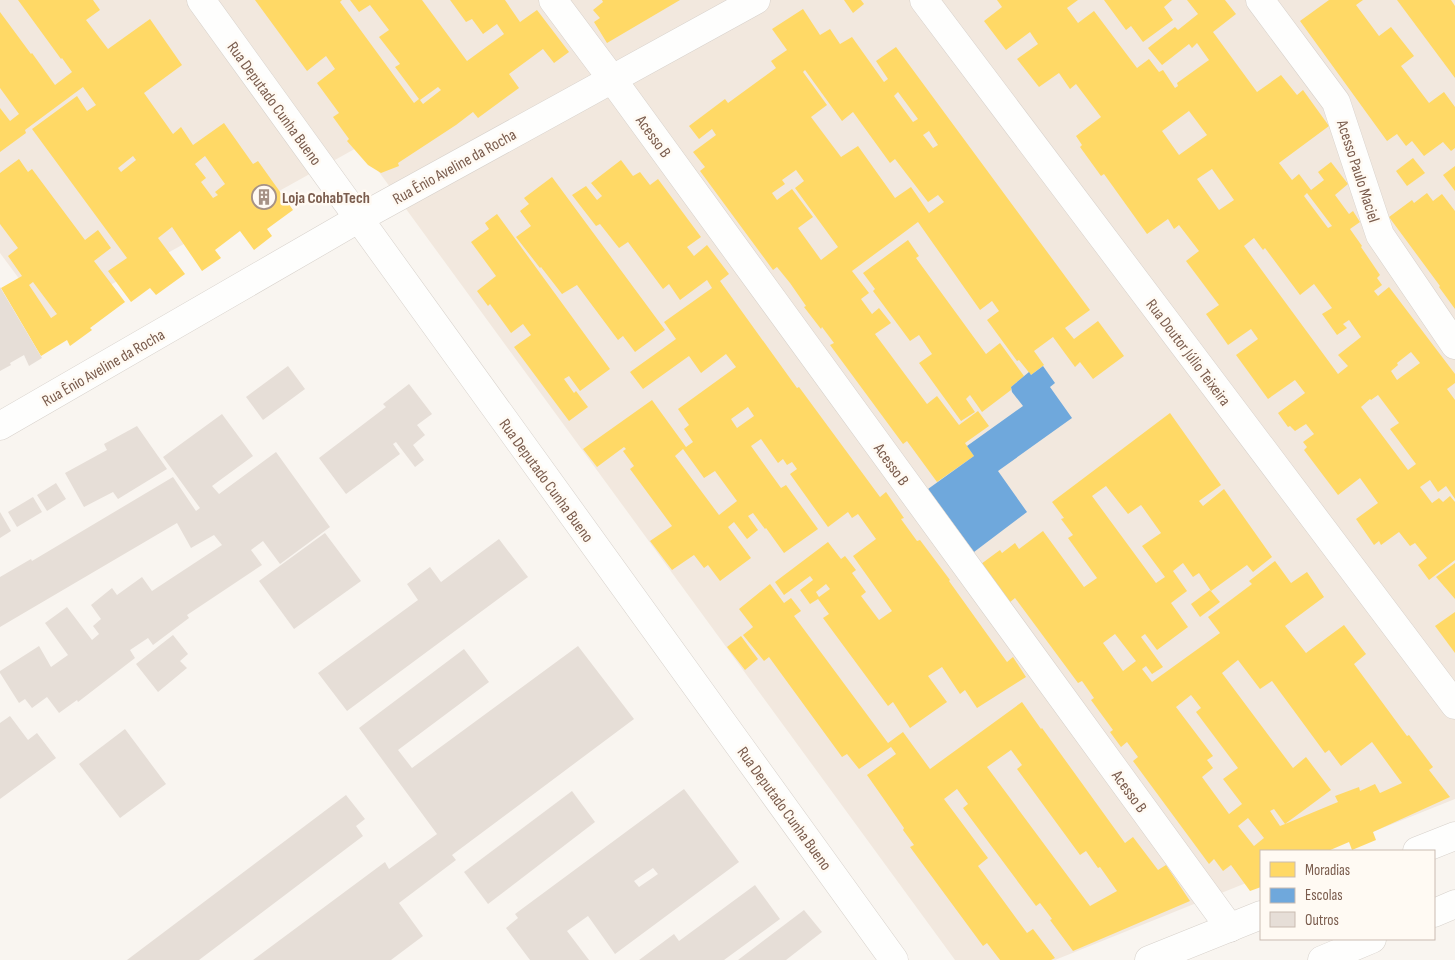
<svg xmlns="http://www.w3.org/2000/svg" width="1455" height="960" viewBox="0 0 1455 960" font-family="'Sofia Sans Condensed',sans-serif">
<rect width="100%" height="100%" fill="#f9f5f0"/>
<polygon fill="#f2e8de" points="0,0 1455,0 1455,799 1325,851 1261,851 1261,877 1055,960 955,960 360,146 49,319 0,253"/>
<g fill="#ffd966" fill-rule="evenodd">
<path d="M18,0H93L100,10L86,20L108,49L150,19L182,65L144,93L173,134L181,127L193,145L224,123L253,164L258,161L293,210L267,229L272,236L254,250L240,231L215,250L221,258L202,271L172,227L158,238L185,274L156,295L150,288L131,302L108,271L127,258L32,129L77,96L87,111L96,105L83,87L25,130L26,133L0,152V108L10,121L19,114L0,88V12L31,54L32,53L55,85L72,72L62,58L61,59ZM133,156L136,160L121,172L118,168ZM205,156L225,184L215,192L218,195L213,198L201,182L206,178L195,164Z"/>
<path d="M255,0H342L340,2L414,103L419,99L395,67L400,64L379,37L389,30L370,5L359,12L350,0H422L467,61L504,34L497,24L483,34L472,19L466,22L450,0H505L520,22L537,10L569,52L554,63L543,49L509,74L519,88L478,118L473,112L456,125L398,163L399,166L381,173L368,165L347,141L349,139L333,117L339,113L317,83L335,69L326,56L307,71ZM438,87L441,90L423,104L420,100Z"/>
<polygon points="602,0 680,0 607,43 594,22 600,18 593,10 603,2"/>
<polygon points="844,0 861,0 864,4 853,13"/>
<path d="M997,0H1078L1067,8L1078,23L1094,11L1137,68L1149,59L1159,72L1163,70L1175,88L1178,86L1177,83L1209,60L1197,43L1192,48L1189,44L1162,65L1148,48L1175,27L1178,30L1198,14L1187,0H1225L1236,14L1213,32L1257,92L1281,75L1297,95L1303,90L1329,126L1279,163L1292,180L1299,174L1311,190L1324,180L1318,172L1331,162L1348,184L1335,195L1349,214L1353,211L1360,222L1350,229L1362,246L1361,247L1380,275L1377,278L1382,285L1374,291L1378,296L1389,287L1455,374V383L1447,389L1455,400V499L1446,486L1438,492L1430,480L1420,487L1432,503L1439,498L1443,502L1450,496L1455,502V560L1429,580L1418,565L1427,558L1415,543L1410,546L1399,532L1381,545L1379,541L1374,545L1356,519L1378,503L1360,478L1338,495L1304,450L1307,447L1303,442L1314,434L1306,424L1295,431L1290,426L1288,427L1278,413L1305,393L1295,380L1268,399L1236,355L1258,339L1251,329L1228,345L1206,314L1219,305L1186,261L1199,251L1179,225L1174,229L1168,219L1147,234L1104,174L1101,176L1080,147L1082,145L1076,136L1101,117L1076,84L1070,89L1059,73L1039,87L1017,59L1038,44L1030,32L1006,50L984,21L1002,7ZM1189,111L1207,135L1179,155L1162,131ZM1212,169L1234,200L1219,210L1197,179ZM1307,193L1332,226L1328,228L1304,196ZM1254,238L1263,250L1265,248L1300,295L1314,284L1332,308L1322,314L1337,335L1347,328L1343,324L1349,320L1361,337L1338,355L1348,366L1338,374L1244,246ZM1411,352L1420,363L1397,380L1391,371L1398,365L1397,363ZM1378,395L1399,423L1390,429L1416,464L1408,470L1361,407L1370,399L1371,400Z"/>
<polygon points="1104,0 1172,0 1164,7 1173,20 1143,42 1131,26 1126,30"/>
<polygon points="1329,0 1363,0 1356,5 1379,36 1391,27 1414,56 1401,66 1429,103 1444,92 1455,107 1455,148 1451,151 1443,142 1424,156 1412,141 1406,146 1397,134 1387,141 1300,21"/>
<polygon points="1397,0 1451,0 1455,6 1455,78"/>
<path d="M803,9L820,35L830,29L840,44L852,37L884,82L888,79L876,61L896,47L1090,310L1065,328L1074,339L1098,321L1124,356L1093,379L1080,362L1075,367L1053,337L1034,351L1044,365L1031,375L1019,360L1017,361L987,320L999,311L992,301L980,310L918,222L852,271L869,293L861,299L872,314L879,308L891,323L875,334L927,404L937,396L959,425L978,411L989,426L965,443L974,456L937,482L907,441L903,444L830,345L834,343L822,327L821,329L804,307L806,306L790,283L777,267L773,270L700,171L705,167L693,152L716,135L712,129L699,139L689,126L725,99L728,103L776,68L771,61L787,50L772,29ZM805,70L842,121L853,112L890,163L895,159L928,202L938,195L944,202L929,213L911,187L895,198L858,146L841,157L811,117L827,105L803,72ZM898,92L918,119L913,122L894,96ZM929,131L938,145L933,148L923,135ZM796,170L804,181L795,188L838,247L821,260L798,228L813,217L792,189L777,200L772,193L785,184L782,180Z"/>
<polygon points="1413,158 1425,173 1407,186 1396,171"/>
<path d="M19,159L28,172L32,169L85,240L98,230L111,248L94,261L125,302L90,328L92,330L70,346L67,340L41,356L1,288L22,276L8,256L18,248L0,224V173ZM33,282L57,314L51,318L29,285Z"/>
<path d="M621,160L633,176L640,172L650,185L658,179L701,237L687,247L694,256L707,245L729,274L720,281L797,388L799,387L880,497L886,492L904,518L901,519L917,541L920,540L950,580L949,581L1007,662L1013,657L1026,677L977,708L965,690L960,694L942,667L928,676L947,702L910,728L893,702L888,706L823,618L829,614L818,599L810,604L800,590L813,580L810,576L784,595L775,582L828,542L841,559L845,556L856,570L852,573L866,592L861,596L879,620L892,611L853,556L876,539L858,514L852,518L848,512L828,527L790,474L797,469L792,462L787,465L783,459L778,463L761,439L751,446L781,488L786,485L818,529L784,553L766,528L765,529L753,513L748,516L758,530L747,539L734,522L728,527L751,558L720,581L708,565L704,568L694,555L672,570L650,541L672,526L630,469L634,466L623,451L626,449L624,447L597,467L583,449L652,400L686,447L693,442L684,429L689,425L678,409L736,367L726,354L701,373L689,356L643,389L630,372L676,339L664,322L712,288L707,280L680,300L669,284L663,289L628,242L619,248L600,224L596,226L572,195L586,186L597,200L602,196L591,183ZM748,407L754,416L737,428L731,419ZM683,449L704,478L715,471L737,501L719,515L675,456ZM826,584L830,589L819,597L816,592Z"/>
<polygon points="1455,166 1455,191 1443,175"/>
<polygon points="552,177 665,330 635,352 623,336 618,340 577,285 562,294 541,267 540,268 516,237 531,226 520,211 529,204 524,198"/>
<polygon points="1427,193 1433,201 1442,194 1455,211 1455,309 1439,287 1440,286 1389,217 1412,200 1414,203"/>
<polygon points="497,214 610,369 580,391 569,376 564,379 574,393 576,391 588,407 569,421 514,347 531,335 523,324 511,333 490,304 488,306 477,291 496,276 471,242 489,229 485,223"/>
<polygon points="908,240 919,256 916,258 986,354 1000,343 1024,376 1011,387 1011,390 982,412 970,395 966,399 975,412 961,421 919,363 932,354 919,335 910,341 873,291 875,289 863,273"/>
<path d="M1170,413L1221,485L1199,501L1203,506L1224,489L1272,557L1253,572L1247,565L1211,591L1199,573L1193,577L1183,563L1173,571L1187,591L1171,603L1188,627L1157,650L1145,634L1141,637L1163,667L1152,674L1146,666L1142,669L1152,682L1220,633L1208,617L1252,584L1249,581L1275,561L1291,583L1307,572L1324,597L1285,626L1306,653L1344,625L1366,654L1354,664L1407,736L1409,735L1433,767L1429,770L1450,797L1373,832L1376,840L1352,850L1349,842L1328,851H1261V887L1250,891L1231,865L1223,871L1214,859L1209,864L1133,761L1138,757L1127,742L1121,747L1110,732L1113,730L1091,700L1094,698L1082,681L1078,683L1015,598L1009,603L981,564L1000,550L1002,553L1015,543L1019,549L1043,531L1084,587L1097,578L1068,538L1073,535L1061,519L1064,518L1052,502ZM1106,486L1128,514L1141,505L1161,533L1142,546L1165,577L1156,583L1092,496ZM1115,634L1136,661L1123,671L1103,643ZM1238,660L1260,689L1272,681L1325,753L1329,750L1341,766L1372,742L1402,783L1380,793L1375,784L1360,791L1359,787L1335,796L1338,802L1285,824L1331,790L1306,757L1293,768L1222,673ZM1191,695L1201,708L1196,712L1238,768L1223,779L1242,804L1229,814L1202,777L1213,768L1207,760L1213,756L1176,707ZM1274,809L1285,824L1280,826L1270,811ZM1248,818L1264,838L1254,846L1238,826Z"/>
<polygon points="1455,563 1455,599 1436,577"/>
<path d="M770,584L784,603L791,598L801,611L794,616L888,743L903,732L930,769L1022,702L1041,729L1042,728L1125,843L1133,837L1158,870L1166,865L1190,901L1073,951L1050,920L1052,919L1040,903L1036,906L963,808L968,804L957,789L944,799L988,858L978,866L1027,933L1033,929L1055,958L1051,960H1000L987,943L983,946L910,847L914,845L903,830L904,828L867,775L896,754L891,747L859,769L847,754L842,757L769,657L764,661L743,635L753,627L739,609ZM1011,750L1022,765L1017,769L1080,855L1086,851L1098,868L1100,867L1117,891L1090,906L987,767Z"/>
<polygon points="1210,590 1220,602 1200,617 1191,604"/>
<polygon points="1455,612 1455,653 1435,626"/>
<polygon points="741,636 758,659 745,670 727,647"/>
</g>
<polygon fill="#6fa8dc" points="1043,366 1055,383 1050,387 1072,418 998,471 1027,512 974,552 928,489 974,456 967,446 1023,406 1012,392 1011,387 1029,372 1031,375"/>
<g fill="#e6ded7" fill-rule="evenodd">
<polygon points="0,287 42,358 29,366 24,355 10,363 11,365 0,371"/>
<polygon points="288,366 305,389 263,420 246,397"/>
<polygon points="409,384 432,414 417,425 425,435 413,445 424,460 415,467 396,442 393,444 400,454 346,494 319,458 386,407 383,404"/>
<polygon points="222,414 253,456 212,486 219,494 276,452 330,527 280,564 263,541 251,550 262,565 187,615 189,618 153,645 148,638 130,650 135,658 78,702 77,700 59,713 47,697 32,708 25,699 19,703 0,673 0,671 39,646 51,667 68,655 45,623 67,607 92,640 99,634 93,626 101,619 91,605 112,588 117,595 142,577 152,591 222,545 214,535 191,548 177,523 0,627 0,577 31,559 32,561 173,477 196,511 200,508 163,457"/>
<polygon points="137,426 167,469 118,499 113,492 84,507 65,473 107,450 104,444"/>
<polygon points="56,483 66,499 47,511 37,495"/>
<polygon points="33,497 42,512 17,527 8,512"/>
<polygon points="0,512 11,531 0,538"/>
<polygon points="325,533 361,581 294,629 259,581"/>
<polygon points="499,539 528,577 347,711 318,673 418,600 407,584 430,567 441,582"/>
<polygon points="173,635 188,654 180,661 187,668 158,692 136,664"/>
<polygon points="578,646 634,719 452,855 456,860 399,903 423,936 391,960 253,960 385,862 389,869 437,834 359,728 464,649 489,682 398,750 412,768"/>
<polygon points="10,716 28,740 37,733 56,758 0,799 0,723"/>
<polygon points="125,729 166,784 120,818 79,764"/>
<path d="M684,789L739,862L615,954L588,916L567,931L589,960H530L506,928L518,918L515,914ZM653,868L658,874L639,887L634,881Z"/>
<polygon points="572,791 595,822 488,904 464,872"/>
<polygon points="346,795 365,819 356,826 363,836 199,960 127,960"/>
<polygon points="755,885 780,919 724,960 639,960 674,934 679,941"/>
<polygon points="804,910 822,932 786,960 738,960"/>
</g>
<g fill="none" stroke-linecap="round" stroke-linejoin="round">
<defs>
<g id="minor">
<polyline points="201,0 894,960"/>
<polyline points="553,0 612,79 1230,928"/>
<polyline points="924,0 1455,705"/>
<polyline points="1260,0 1336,102 1380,235 1455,345"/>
<polyline points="0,426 358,219 756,0"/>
<polyline points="1417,851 1455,836"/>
<polyline points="1434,913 1455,904"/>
<polyline points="1149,960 1261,915"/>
<polyline points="1322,960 1372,939"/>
</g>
</defs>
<use href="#minor" stroke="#d7d1cb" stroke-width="29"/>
<use href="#minor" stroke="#fefefd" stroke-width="28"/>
</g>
<defs>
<symbol id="building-ring" viewBox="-11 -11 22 22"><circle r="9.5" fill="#fffaf3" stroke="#a69286" stroke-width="1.5"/><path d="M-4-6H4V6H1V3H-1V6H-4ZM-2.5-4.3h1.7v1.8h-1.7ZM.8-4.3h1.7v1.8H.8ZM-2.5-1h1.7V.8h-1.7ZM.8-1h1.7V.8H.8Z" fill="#a69286"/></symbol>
</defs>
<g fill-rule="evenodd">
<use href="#building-ring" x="250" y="183" width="28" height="28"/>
</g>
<g text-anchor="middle" stroke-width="5" stroke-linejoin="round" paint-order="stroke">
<g font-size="16" fill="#7a5c4d" stroke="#fffaf3">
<text transform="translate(275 103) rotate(54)" y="6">Rua Deputado Cunha Bueno</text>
<text transform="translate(654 136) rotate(54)" y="6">Acesso B</text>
<text transform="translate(454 166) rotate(-29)" y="6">Rua Ênio Aveline da Rocha</text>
<text transform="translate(1359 171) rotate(72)" y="6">Acesso Paulo Maciel</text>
<text transform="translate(1189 352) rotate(53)" y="6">Rua Doutor Júlio Teixeira</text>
<text transform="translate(103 367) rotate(-30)" y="6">Rua Ênio Aveline da Rocha</text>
<text transform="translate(892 464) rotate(54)" y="6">Acesso B</text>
<text transform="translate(547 480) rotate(54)" y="6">Rua Deputado Cunha Bueno</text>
<text transform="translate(1130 791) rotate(54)" y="6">Acesso B</text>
<text transform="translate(785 808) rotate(54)" y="6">Rua Deputado Cunha Bueno</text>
</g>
<g font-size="16" font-weight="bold" fill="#7a5c4d" stroke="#fffaf3" text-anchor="start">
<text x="282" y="203">Loja CohabTech</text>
</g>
</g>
<rect x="1260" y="850" width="175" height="90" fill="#fffaf3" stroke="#cabbb1"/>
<rect x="1270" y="862" width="25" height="15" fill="#ffd966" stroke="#cabbb1"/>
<text x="1305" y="875" font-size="15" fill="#7a5c4d">Moradias</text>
<rect x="1270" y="888" width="25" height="15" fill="#6fa8dc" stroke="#cabbb1"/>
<text x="1305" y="900" font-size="15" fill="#7a5c4d">Escolas</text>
<rect x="1270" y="912" width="25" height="15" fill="#e6ded7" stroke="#cabbb1"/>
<text x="1305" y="925" font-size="15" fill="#7a5c4d">Outros</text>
</svg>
